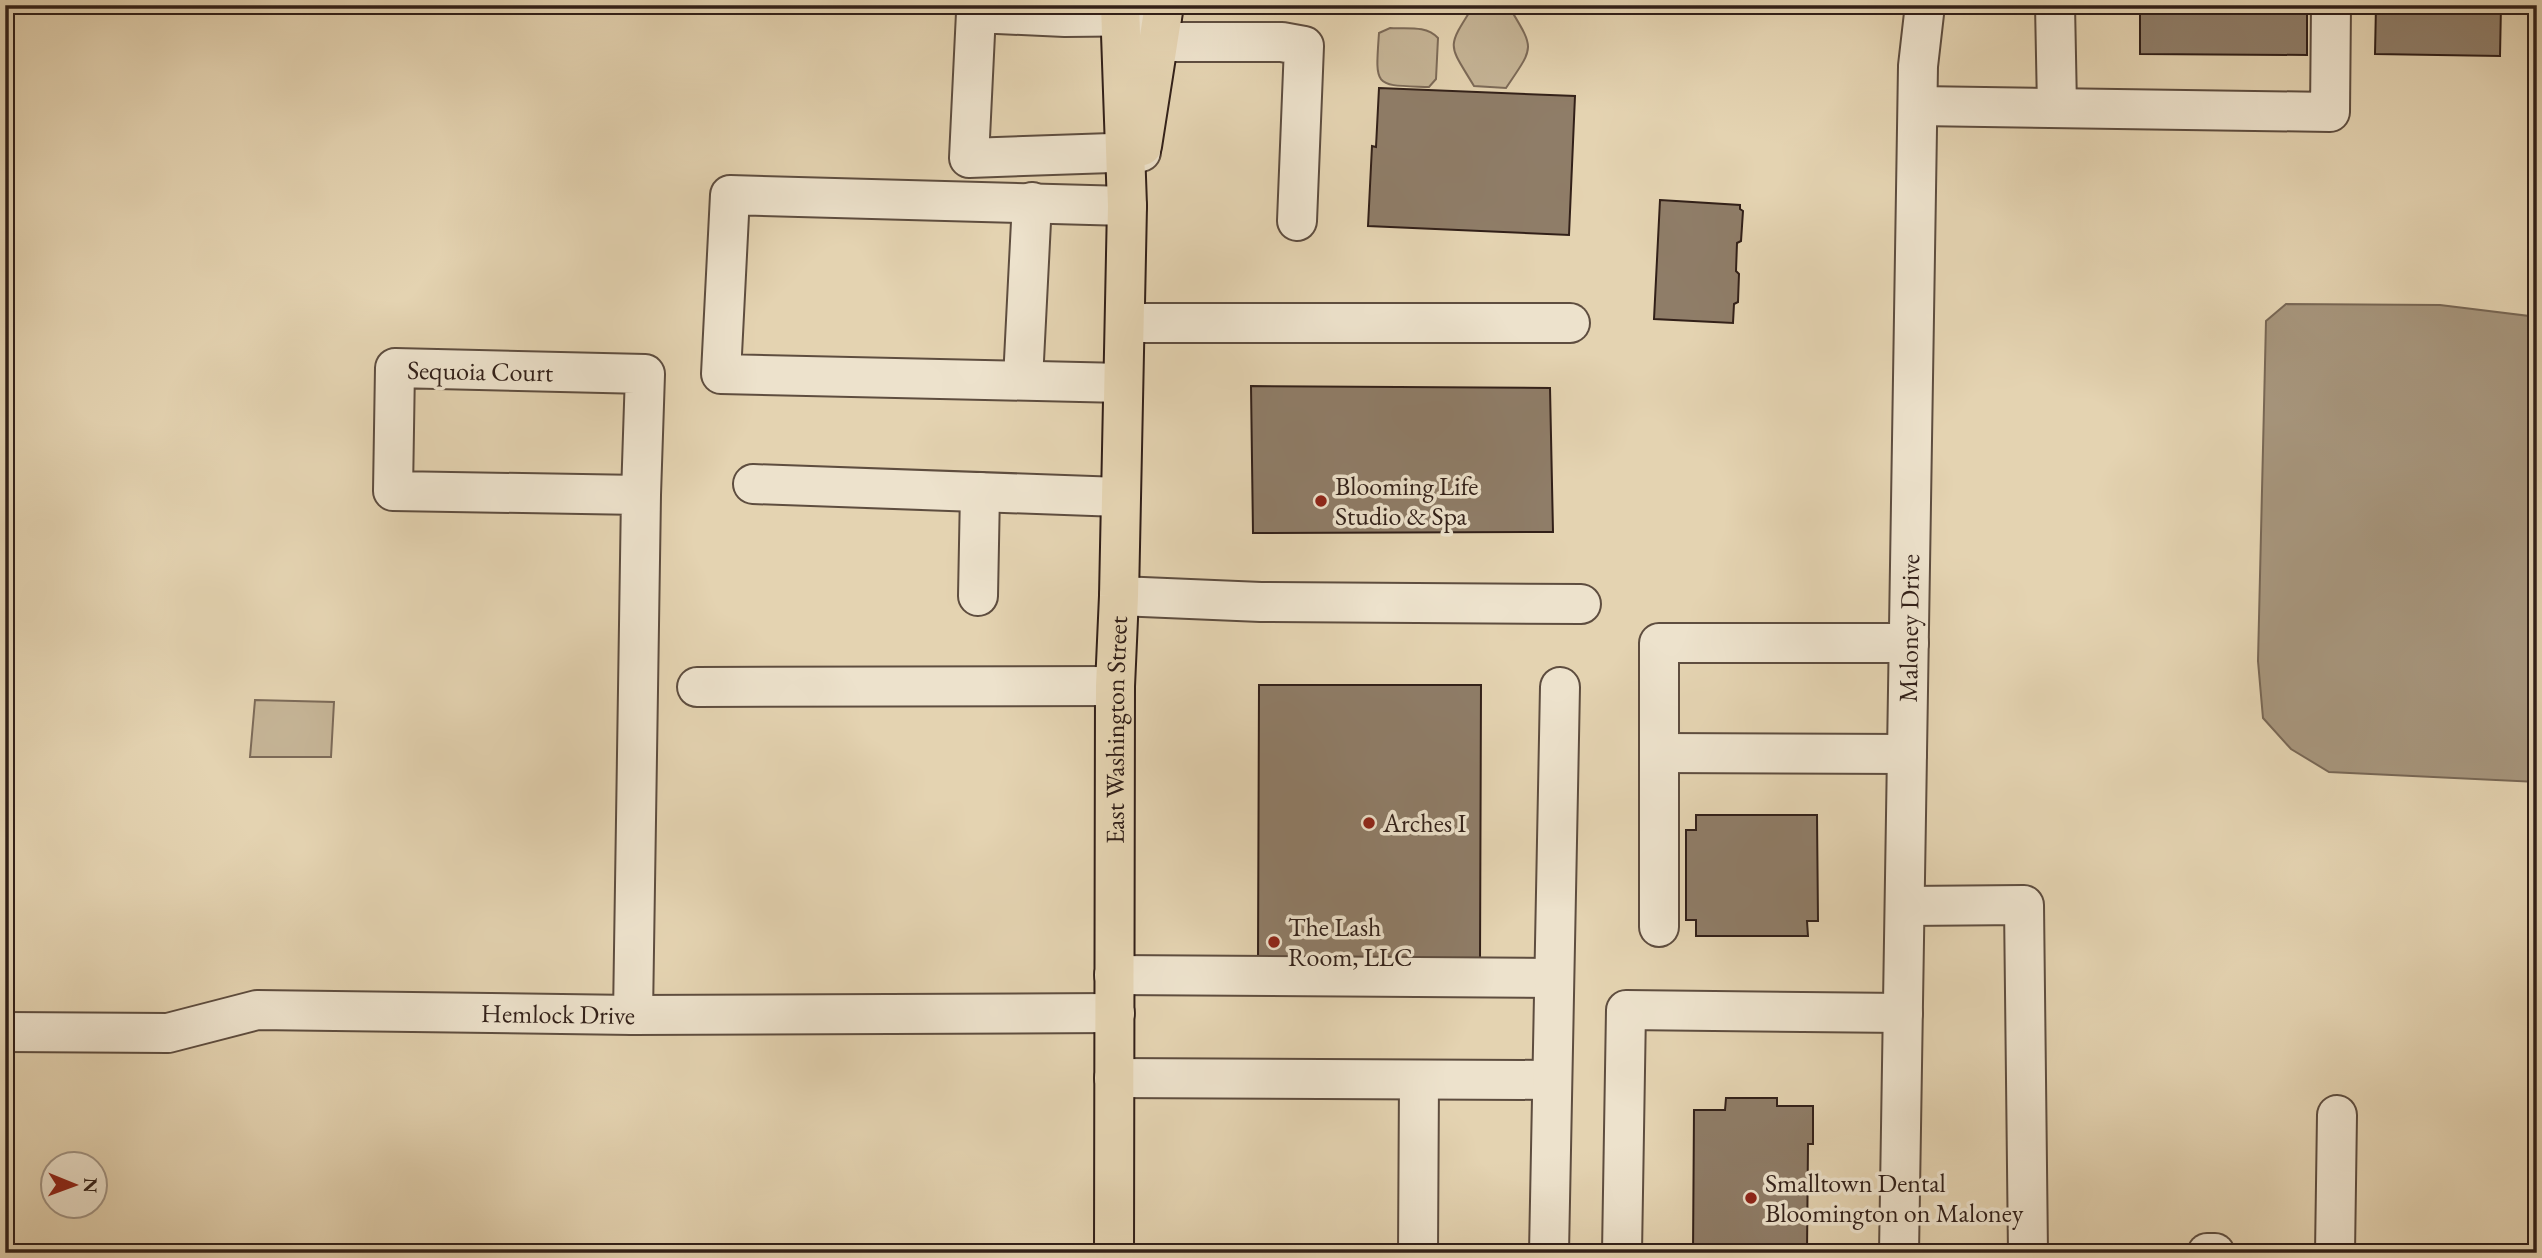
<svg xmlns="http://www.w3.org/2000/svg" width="2542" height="1258" viewBox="0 0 2542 1258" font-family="'EB Garamond',serif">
<rect width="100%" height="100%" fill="#e4d3b1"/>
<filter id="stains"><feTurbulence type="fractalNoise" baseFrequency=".00286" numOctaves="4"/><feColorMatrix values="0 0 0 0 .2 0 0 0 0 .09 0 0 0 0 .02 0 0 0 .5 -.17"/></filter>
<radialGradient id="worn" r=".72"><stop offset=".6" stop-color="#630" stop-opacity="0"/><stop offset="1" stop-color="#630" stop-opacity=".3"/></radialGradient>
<g fill="#c6b597" stroke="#7c6a58" stroke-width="2">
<path d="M1474,5H1508C1535,50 1535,45 1506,88L1474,86C1448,43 1446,49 1474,5Z"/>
<path d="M1390,28C1407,29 1426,25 1438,38L1436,79L1429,87C1374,85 1375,89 1379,33Z"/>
<polygon points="255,700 334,702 331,757 250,757"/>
</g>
<polygon fill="#a7967d" stroke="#786755" stroke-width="2" points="2286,304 2440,305 2537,317 2537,782 2329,772 2291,749 2263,718 2258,661 2266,321"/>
<g fill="#8f7d68" stroke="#322019" stroke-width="2">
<polygon points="2140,5 2307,5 2307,55 2140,54"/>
<polygon points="2376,5 2501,5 2500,56 2375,54"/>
<polygon points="1379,88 1575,96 1569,235 1368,226 1372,146 1376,147"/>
<polygon points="1660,200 1740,205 1740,209 1743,211 1741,241 1737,243 1736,271 1739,274 1738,302 1734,304 1733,323 1654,319"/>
<polygon points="1251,386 1550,388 1553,532 1253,533"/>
<polygon points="1259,685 1481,685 1480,964 1258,960"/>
<polygon points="1696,815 1817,815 1818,921 1807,921 1808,936 1696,936 1696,920 1686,920 1686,830 1696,830"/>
<polygon points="1726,1098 1777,1098 1777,1106 1813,1106 1813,1144 1808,1144 1807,1253 1693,1253 1694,1110 1725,1110"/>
</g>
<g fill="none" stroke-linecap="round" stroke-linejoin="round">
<defs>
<g id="minor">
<polyline points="2055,5 2057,107"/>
<polyline points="1125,42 1282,42 1304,46 1297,221"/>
<polyline points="1918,106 2330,112 2331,5"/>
<polyline points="1141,152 969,158 976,13 1065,17 1162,16"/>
<polyline points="1125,323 1570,323"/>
<polyline points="1023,380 1032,202"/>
<polyline points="1123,383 721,374 730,195 1127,206"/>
<polyline points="753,484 1120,497"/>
<polyline points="978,596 980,492"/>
<polyline points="1119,596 1261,602 1581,604"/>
<polyline points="697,687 1115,686"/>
<polyline points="1660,753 1907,754"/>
<polyline points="1905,906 2024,905 2028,1253"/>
<polyline points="1659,927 1659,643 1909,643"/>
<polyline points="1114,975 1554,978"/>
<polyline points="633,1015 641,495 645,374 395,368 393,491 641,495"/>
<path id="s1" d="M5,1032L168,1033L257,1010L633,1015L1115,1013"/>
<polyline points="1114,1078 1552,1080"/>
<polyline points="1418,1253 1419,1080"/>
<polyline points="1549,1253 1560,687"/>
<polyline points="1622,1253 1626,1010 1903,1013"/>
<path id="s2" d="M1899,1253L1918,66L1925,5"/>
<polyline points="2207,1253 2215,1253"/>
<polyline points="2335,1253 2337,1115"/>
</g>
<g id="major">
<polyline points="1142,146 1164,5"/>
<path id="s3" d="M1114,1253L1115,686L1119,596L1127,206L1120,5"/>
</g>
</defs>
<use href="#minor" stroke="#5e4d3f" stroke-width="42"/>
<use href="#major" stroke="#322019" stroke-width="42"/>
<use href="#minor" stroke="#ede2cc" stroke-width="38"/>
<use href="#major" stroke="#e4d3b1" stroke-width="38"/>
</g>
<g fill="#8f2418" stroke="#ede2cc" stroke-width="2.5">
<circle cx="1321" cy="501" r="7"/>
<circle cx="1369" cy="823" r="7"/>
<circle cx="1274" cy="942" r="7"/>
<circle cx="1751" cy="1198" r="7"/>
</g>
<g text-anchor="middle" stroke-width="7" stroke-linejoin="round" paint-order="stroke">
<g font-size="26" fill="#322019" stroke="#ede2cc">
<text transform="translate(480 371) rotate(1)" y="9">Sequoia Court</text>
<text dy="9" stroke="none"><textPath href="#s2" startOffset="625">Maloney Drive</textPath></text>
<text dy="9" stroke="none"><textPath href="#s3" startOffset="523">East Washington Street</textPath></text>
<text dy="9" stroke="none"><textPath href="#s1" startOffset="556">Hemlock Drive</textPath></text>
</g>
<g font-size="26" fill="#322019" stroke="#ede2cc" text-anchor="start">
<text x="1335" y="495">Blooming Life<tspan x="1335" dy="30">Studio &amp; Spa</tspan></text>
<text x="1383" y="832">Arches I</text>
<text x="1288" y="936">The Lash<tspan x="1288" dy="30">Room, LLC</tspan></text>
<text x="1765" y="1192">Smalltown Dental<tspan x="1765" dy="30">Bloomington on Maloney</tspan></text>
</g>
</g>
<rect width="2542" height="1258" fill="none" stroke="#e4d3b1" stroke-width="28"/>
<rect x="7" y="7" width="2528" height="1244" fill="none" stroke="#322019" stroke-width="3.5"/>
<rect x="14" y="14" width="2514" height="1230" fill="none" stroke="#322019" stroke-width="2"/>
<g transform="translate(74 1185) rotate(91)"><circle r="33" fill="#ede2cc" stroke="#a29484" stroke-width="2"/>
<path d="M0-5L12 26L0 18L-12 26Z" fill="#8f2418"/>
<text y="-10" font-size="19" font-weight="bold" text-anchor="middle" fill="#322019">N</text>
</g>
<rect width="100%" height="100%" filter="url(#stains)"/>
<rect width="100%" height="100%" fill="url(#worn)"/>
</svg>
